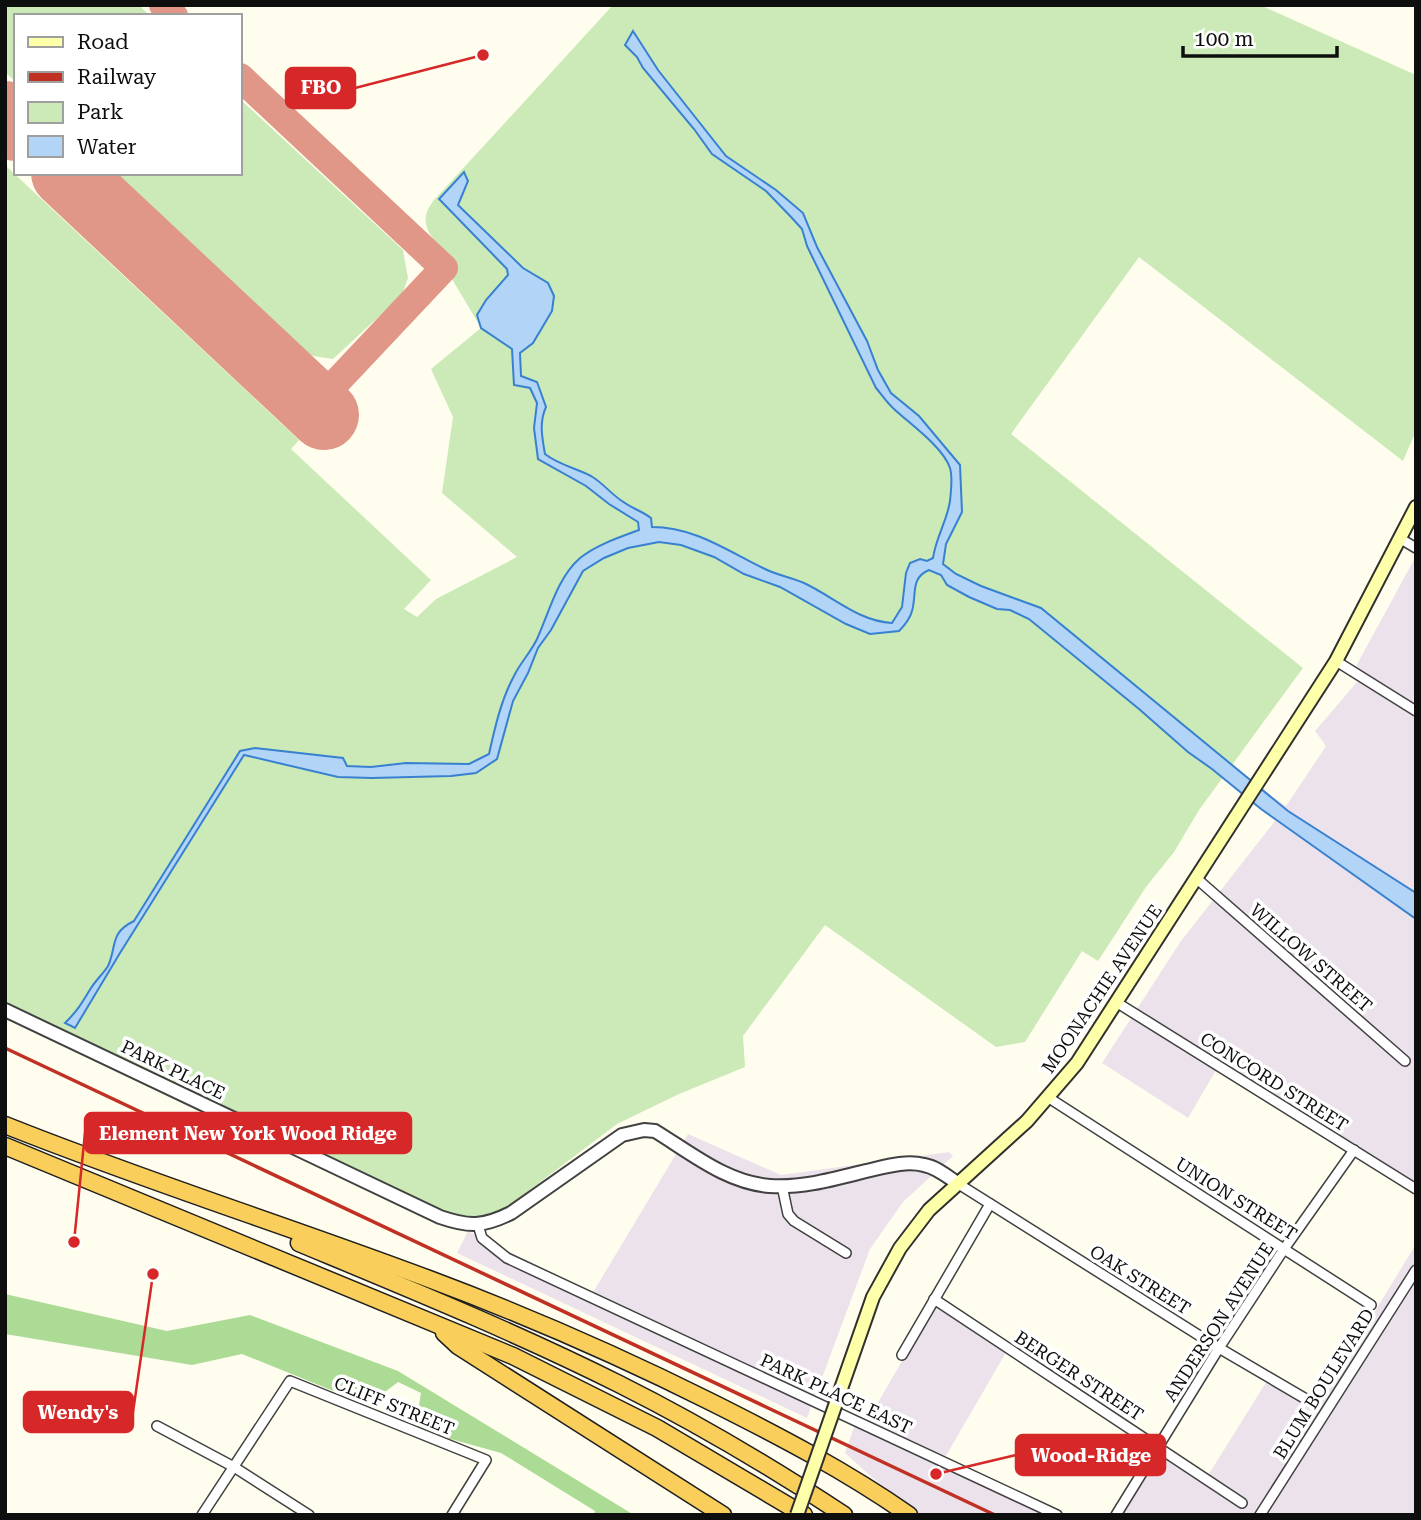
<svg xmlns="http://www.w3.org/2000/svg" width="1421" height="1520" viewBox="0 0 1421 1520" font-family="'Roboto Serif',serif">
<rect width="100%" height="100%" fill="#fffeee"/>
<g fill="#ece2ec">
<polygon points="1416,556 1416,1190 1218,1067 1188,1118 1102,1063 1181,941 1275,821 1264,811 1273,797 1286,806 1326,746 1315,731 1363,675 1355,668"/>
<polygon points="688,1134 781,1175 949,1152 953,1156 903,1202 870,1249 807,1418 457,1253 468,1231 592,1294"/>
<polygon points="1416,1244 1416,1515 1114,1515 1157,1447 1207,1477 1270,1376 1319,1403"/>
<polygon points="936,1302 1008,1349 943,1461 1055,1515 914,1515 845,1453 856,1422 865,1425"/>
</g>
<g fill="#cbeab7">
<polygon points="5,5 139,5 150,16 16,16 16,82 5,72"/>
<path d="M613,5H1260L1416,75V431L1403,461L1139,257L1011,434L1303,668L1199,810L1174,852L1146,887L1098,961L1082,951L1025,1042L996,1047L825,925L743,1036L745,1067L679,1094L617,1124L515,1201L478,1225L461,1224L5,1010V165L299,440L291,449L431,580L404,609L417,617L436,599L517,557L442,493L453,417L431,369L481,328L452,279L456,275L457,264C441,244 411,229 434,200Z"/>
<polygon points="240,99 403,250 408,278 402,295 333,359 313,356 303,350 113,173 240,173"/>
</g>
<polygon fill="#acdb96" points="5,1294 167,1331 250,1315 398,1371 634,1515 594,1515 595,1511 501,1453 415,1429 421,1393 398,1382 368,1405 242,1354 192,1365 5,1334"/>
<path fill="#b2d4f7" stroke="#3880d0" stroke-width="2" d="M633,31L658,70L726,156L776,190L803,213L817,247L867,341L878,370L891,393L919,416L960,465L962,512L946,544L943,564L956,574L981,586L1041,608L1288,811L1416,893V919L1261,809L1212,769L1188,752L1139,709L1029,619L1010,610L997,609L969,597L947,585L941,575L929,570C910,578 917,594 912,611C910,619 905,625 899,631L870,634L846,624L780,587L744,574L714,557L681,545L659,542L628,548L604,558L583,571L551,630L538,648L528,673L513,701L497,759L476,773L451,776L372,778L338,777L244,755L120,953L75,1028L65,1023C78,1010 82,1003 91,988C96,980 103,974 108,966C117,947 109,933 134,921L240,751L255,748L343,758L347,766L371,767L406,763L469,764L489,754C495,727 501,700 514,676C520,663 531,652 537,639C549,613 557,578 580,558C596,545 620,537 639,530L638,522L609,504L586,486L538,459L534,428L537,403L530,388L514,385L512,349L481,328L477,315L486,300L508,275L507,269L439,199L464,172L468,181L458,205L523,268L548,283L554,296L552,311L533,343L520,353L521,376L537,382L546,407C539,422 542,437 545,454C559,465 576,468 591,476C603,483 611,494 622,501C631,508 642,511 651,518L652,527C694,527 726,550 763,568C776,575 790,577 804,583C834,597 858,621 892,623L902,607L906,573L910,563L920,559L927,561L933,558C936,537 947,521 950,501C951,490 953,478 950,468C943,447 910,424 894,409C887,403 882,395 876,388L807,246L802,229L792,218L766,191L712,154L694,129L643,68L637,57L625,45Z"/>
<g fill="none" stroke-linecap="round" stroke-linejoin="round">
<g stroke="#e09788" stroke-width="28">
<polyline points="163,5 174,16"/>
<polyline points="240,77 444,268 314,406"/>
</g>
<g stroke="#e09788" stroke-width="70">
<polyline points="5,116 16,126"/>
<polyline points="66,173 324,415"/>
</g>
<defs>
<g id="minor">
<polyline points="1401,539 1416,548"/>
<polyline points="1336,661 1416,711"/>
<polyline points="1196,878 1405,1061"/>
<polyline points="1116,1002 1416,1189"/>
<polyline points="1049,1098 1371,1305"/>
<polyline points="957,1183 1219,1348 1311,1402"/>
<polyline points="782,1186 788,1214 794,1221 846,1253"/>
<polyline points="478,1225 482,1238 507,1258 1057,1515"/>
<polyline points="934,1299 1242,1503"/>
<polyline points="902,1355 990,1204"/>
<polyline points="157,1426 234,1467 309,1515"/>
<polyline points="202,1515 290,1381 486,1460 452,1515"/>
<polyline points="1116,1515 1219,1348 1284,1249 1354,1150"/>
<polyline points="1260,1515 1416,1270"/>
</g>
<path id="tertiary" d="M5,1010L440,1217C469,1227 483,1227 511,1213L622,1135L644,1130L655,1131C691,1153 727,1183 770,1186C803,1188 834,1179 866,1171C884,1167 906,1160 924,1165C936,1167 947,1176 957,1183"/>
<polyline id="secondary" points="836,1403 873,1297 900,1248 929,1210 1027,1121 1077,1063 1336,661 1416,507"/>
<g id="trunk">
<path d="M5,1125C145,1181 288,1226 429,1279C525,1315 619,1356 711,1402C779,1436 846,1471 909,1515"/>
<polyline points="5,1146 513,1356 657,1428 804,1515"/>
<path d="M299,1243C407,1288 515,1332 619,1384C697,1423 771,1467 844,1515"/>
<polyline points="444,1333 458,1346 723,1515"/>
</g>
</defs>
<use href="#minor" stroke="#414141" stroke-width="12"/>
<use href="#tertiary" stroke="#414141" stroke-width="16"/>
<use href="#secondary" stroke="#303030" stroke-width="16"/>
<use href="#trunk" stroke="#1f1f1f" stroke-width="19"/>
<use href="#minor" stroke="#fff" stroke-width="9"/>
<use href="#tertiary" stroke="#fff" stroke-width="12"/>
<use href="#secondary" stroke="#feffa9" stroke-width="12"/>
<use href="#trunk" stroke="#f9ce5b" stroke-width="16"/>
<polyline stroke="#c03023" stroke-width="3.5" points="5,1048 995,1515"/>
<defs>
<polyline id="secondary-bridge" points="797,1515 836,1403"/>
</defs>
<use href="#secondary-bridge" stroke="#303030" stroke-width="16" stroke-linecap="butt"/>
<use href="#secondary-bridge" stroke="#feffa9" stroke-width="12"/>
</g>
<g text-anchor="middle" stroke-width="7" stroke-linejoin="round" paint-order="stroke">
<g font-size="18" fill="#0e0e0e" stroke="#fff">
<text transform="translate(1311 958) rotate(41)" y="6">WILLOW STREET</text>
<text transform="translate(1102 989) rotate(-56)" y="6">MOONACHIE AVENUE</text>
<text transform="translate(173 1070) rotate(26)" y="6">PARK PLACE</text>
<text transform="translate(1274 1082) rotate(32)" y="6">CONCORD STREET</text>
<text transform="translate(1236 1199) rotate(32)" y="6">UNION STREET</text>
<text transform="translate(1140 1280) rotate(32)" y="6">OAK STREET</text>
<text transform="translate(1219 1322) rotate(-57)" y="6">ANDERSON AVENUE</text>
<text transform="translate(1079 1376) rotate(33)" y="6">BERGER STREET</text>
<text transform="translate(1324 1384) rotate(-58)" y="6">BLUM BOULEVARD</text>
<text transform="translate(836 1394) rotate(25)" y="6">PARK PLACE EAST</text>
<text transform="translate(394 1406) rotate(22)" y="6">CLIFF STREET</text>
</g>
</g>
<path fill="none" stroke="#d62828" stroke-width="2.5" d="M483 55L355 88M74 1242L85 1133M153 1274L133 1412M936 1474L1016 1455"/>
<g fill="#d62828" stroke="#fff" stroke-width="2.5">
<circle cx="483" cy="55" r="7"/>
<circle cx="74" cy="1242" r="7"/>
<circle cx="153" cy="1274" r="7"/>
<circle cx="936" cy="1474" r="7"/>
</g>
<g fill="#d62828" stroke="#d62828" stroke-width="2.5">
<rect x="286" y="68" width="69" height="40" rx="7"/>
<rect x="85" y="1113" width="326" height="40" rx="7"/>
<rect x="24" y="1392" width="109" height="40" rx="7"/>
<rect x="1016" y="1435" width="149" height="40" rx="7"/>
</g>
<g font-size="19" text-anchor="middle" font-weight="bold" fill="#fff">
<text x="321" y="94">FBO</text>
<text x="248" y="1140">Element New York Wood Ridge</text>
<text x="78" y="1419">Wendy's</text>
<text x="1091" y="1462">Wood-Ridge</text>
</g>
<rect width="1421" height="1520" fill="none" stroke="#0e0e0e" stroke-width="14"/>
<rect x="14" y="14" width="228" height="161" fill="#ffffff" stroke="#9f9f9f" stroke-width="2"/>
<rect x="28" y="37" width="35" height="10" fill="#feffa9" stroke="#9f9f9f" stroke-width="2"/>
<text x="77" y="49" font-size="21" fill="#0e0e0e">Road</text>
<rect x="28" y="72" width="35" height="10" fill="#c03023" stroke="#9f9f9f" stroke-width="2"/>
<text x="77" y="84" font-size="21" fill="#0e0e0e">Railway</text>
<rect x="28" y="102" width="35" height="21" fill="#cbeab7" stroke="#9f9f9f" stroke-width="2"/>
<text x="77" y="119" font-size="21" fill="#0e0e0e">Park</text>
<rect x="28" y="136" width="35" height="21" fill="#b2d4f7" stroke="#9f9f9f" stroke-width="2"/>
<text x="77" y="154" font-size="21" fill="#0e0e0e">Water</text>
<path d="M1183 46v10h154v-10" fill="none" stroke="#0e0e0e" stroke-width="3.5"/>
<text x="1194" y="46" font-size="21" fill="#0e0e0e" stroke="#ffffff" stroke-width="5" paint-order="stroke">100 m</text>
</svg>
